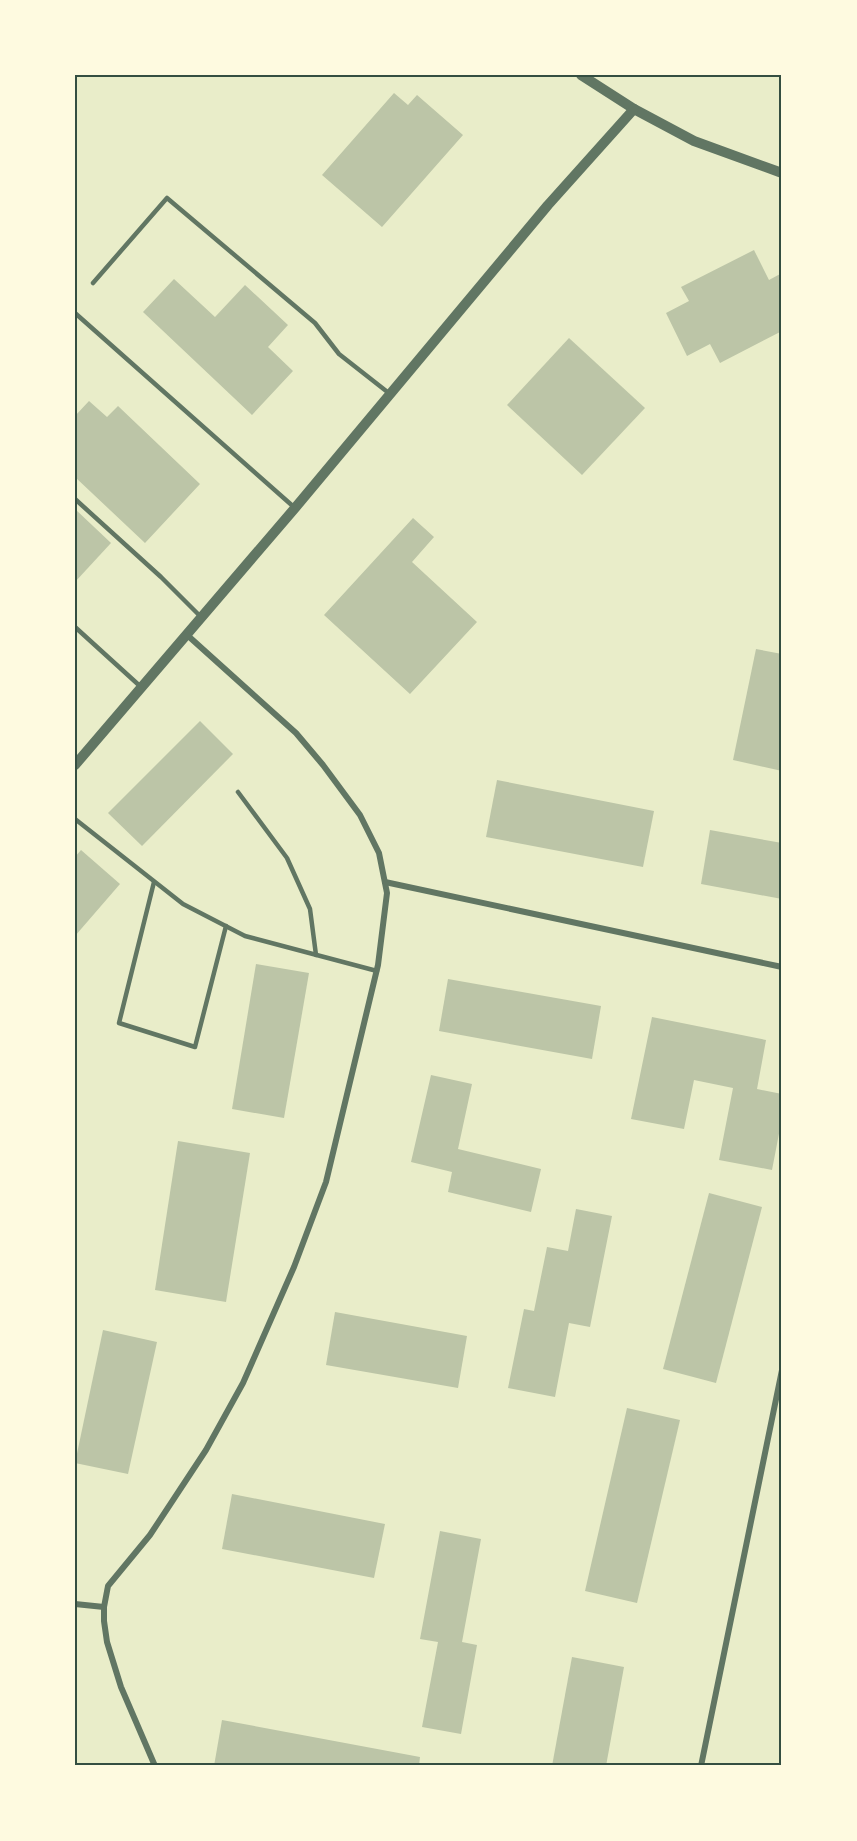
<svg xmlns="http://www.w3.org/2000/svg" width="857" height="1841" viewBox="0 0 857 1841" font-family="'IBM Plex Sans',sans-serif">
<rect width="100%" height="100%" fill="#e9edc9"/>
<g fill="#bcc5a7">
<polygon points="394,93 408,105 417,95 463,135 382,227 322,175"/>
<polygon points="754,250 769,280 782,273 782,331 720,363 710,344 687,356 666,313 689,301 681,287"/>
<polygon points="174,279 215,317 245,285 288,325 268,347 293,371 252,415 143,312"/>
<polygon points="569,338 645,408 582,475 507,405"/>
<polygon points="89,401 107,417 118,406 200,484 145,543 75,477 75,416"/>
<polygon points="75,509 111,543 75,582"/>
<polygon points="413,518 434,537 412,562 477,622 410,694 324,615"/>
<polygon points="756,649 782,654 782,771 733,760"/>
<polygon points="200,721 233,754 142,846 108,813"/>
<polygon points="497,780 654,811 643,867 486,837"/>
<polygon points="710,830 782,843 782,899 701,884"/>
<polygon points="81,850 120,884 75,936 75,857"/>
<polygon points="256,964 309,973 284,1118 232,1109"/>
<polygon points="448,979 601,1006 592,1059 439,1031"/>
<polygon points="652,1017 766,1040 757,1089 782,1094 782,1118 772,1170 719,1160 733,1088 694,1080 684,1129 631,1119"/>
<polygon points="431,1075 472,1084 458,1149 541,1169 531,1212 448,1192 452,1172 411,1162"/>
<polygon points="178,1141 250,1153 226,1302 155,1290"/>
<polygon points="709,1193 762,1207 716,1383 663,1369"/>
<polygon points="576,1209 612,1216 590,1327 569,1323 555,1397 508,1388 524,1309 534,1311 547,1247 568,1251"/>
<polygon points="335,1312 467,1336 458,1388 326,1365"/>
<polygon points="103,1330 157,1342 128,1474 75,1463"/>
<polygon points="627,1408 680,1420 637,1603 585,1591"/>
<polygon points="232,1494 385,1524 374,1578 222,1549"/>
<polygon points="440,1531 481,1539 462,1642 477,1645 461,1734 422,1727 438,1642 420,1639"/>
<polygon points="572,1657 624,1667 606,1766 552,1766"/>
<polygon points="222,1720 420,1757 419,1766 214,1766"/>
</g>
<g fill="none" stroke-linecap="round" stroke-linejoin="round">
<g stroke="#617663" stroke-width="4.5">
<polyline points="93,283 167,198 315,323 339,354 390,394"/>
<polyline points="75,313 295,508"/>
<polyline points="75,499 161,577 200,616"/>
<polyline points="75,627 141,687"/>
<polyline points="238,792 287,858 310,909 316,955"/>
<polyline points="75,819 183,904 245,936 377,971"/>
<polyline points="154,882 119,1023 195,1047 226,926"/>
</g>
<g stroke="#617663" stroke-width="6">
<polyline points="385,882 782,967"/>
<polyline points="75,1604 104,1607"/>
<polyline points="155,1766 121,1687 107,1642 104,1621 104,1607 108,1586 150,1535 206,1450 243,1383 294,1267 326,1182 378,965 387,893 379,853 360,815 323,765 296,733 186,634"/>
<polyline points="701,1766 782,1370"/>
</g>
<g stroke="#617663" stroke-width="10">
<polyline points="581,75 634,109 694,141 782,173"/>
<polyline points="75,765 295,508 548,205 634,109"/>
</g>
</g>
<rect width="857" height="1841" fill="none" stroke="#fefae0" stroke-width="153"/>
<rect x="76" y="76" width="704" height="1688" fill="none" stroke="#344e41" stroke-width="2"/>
</svg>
